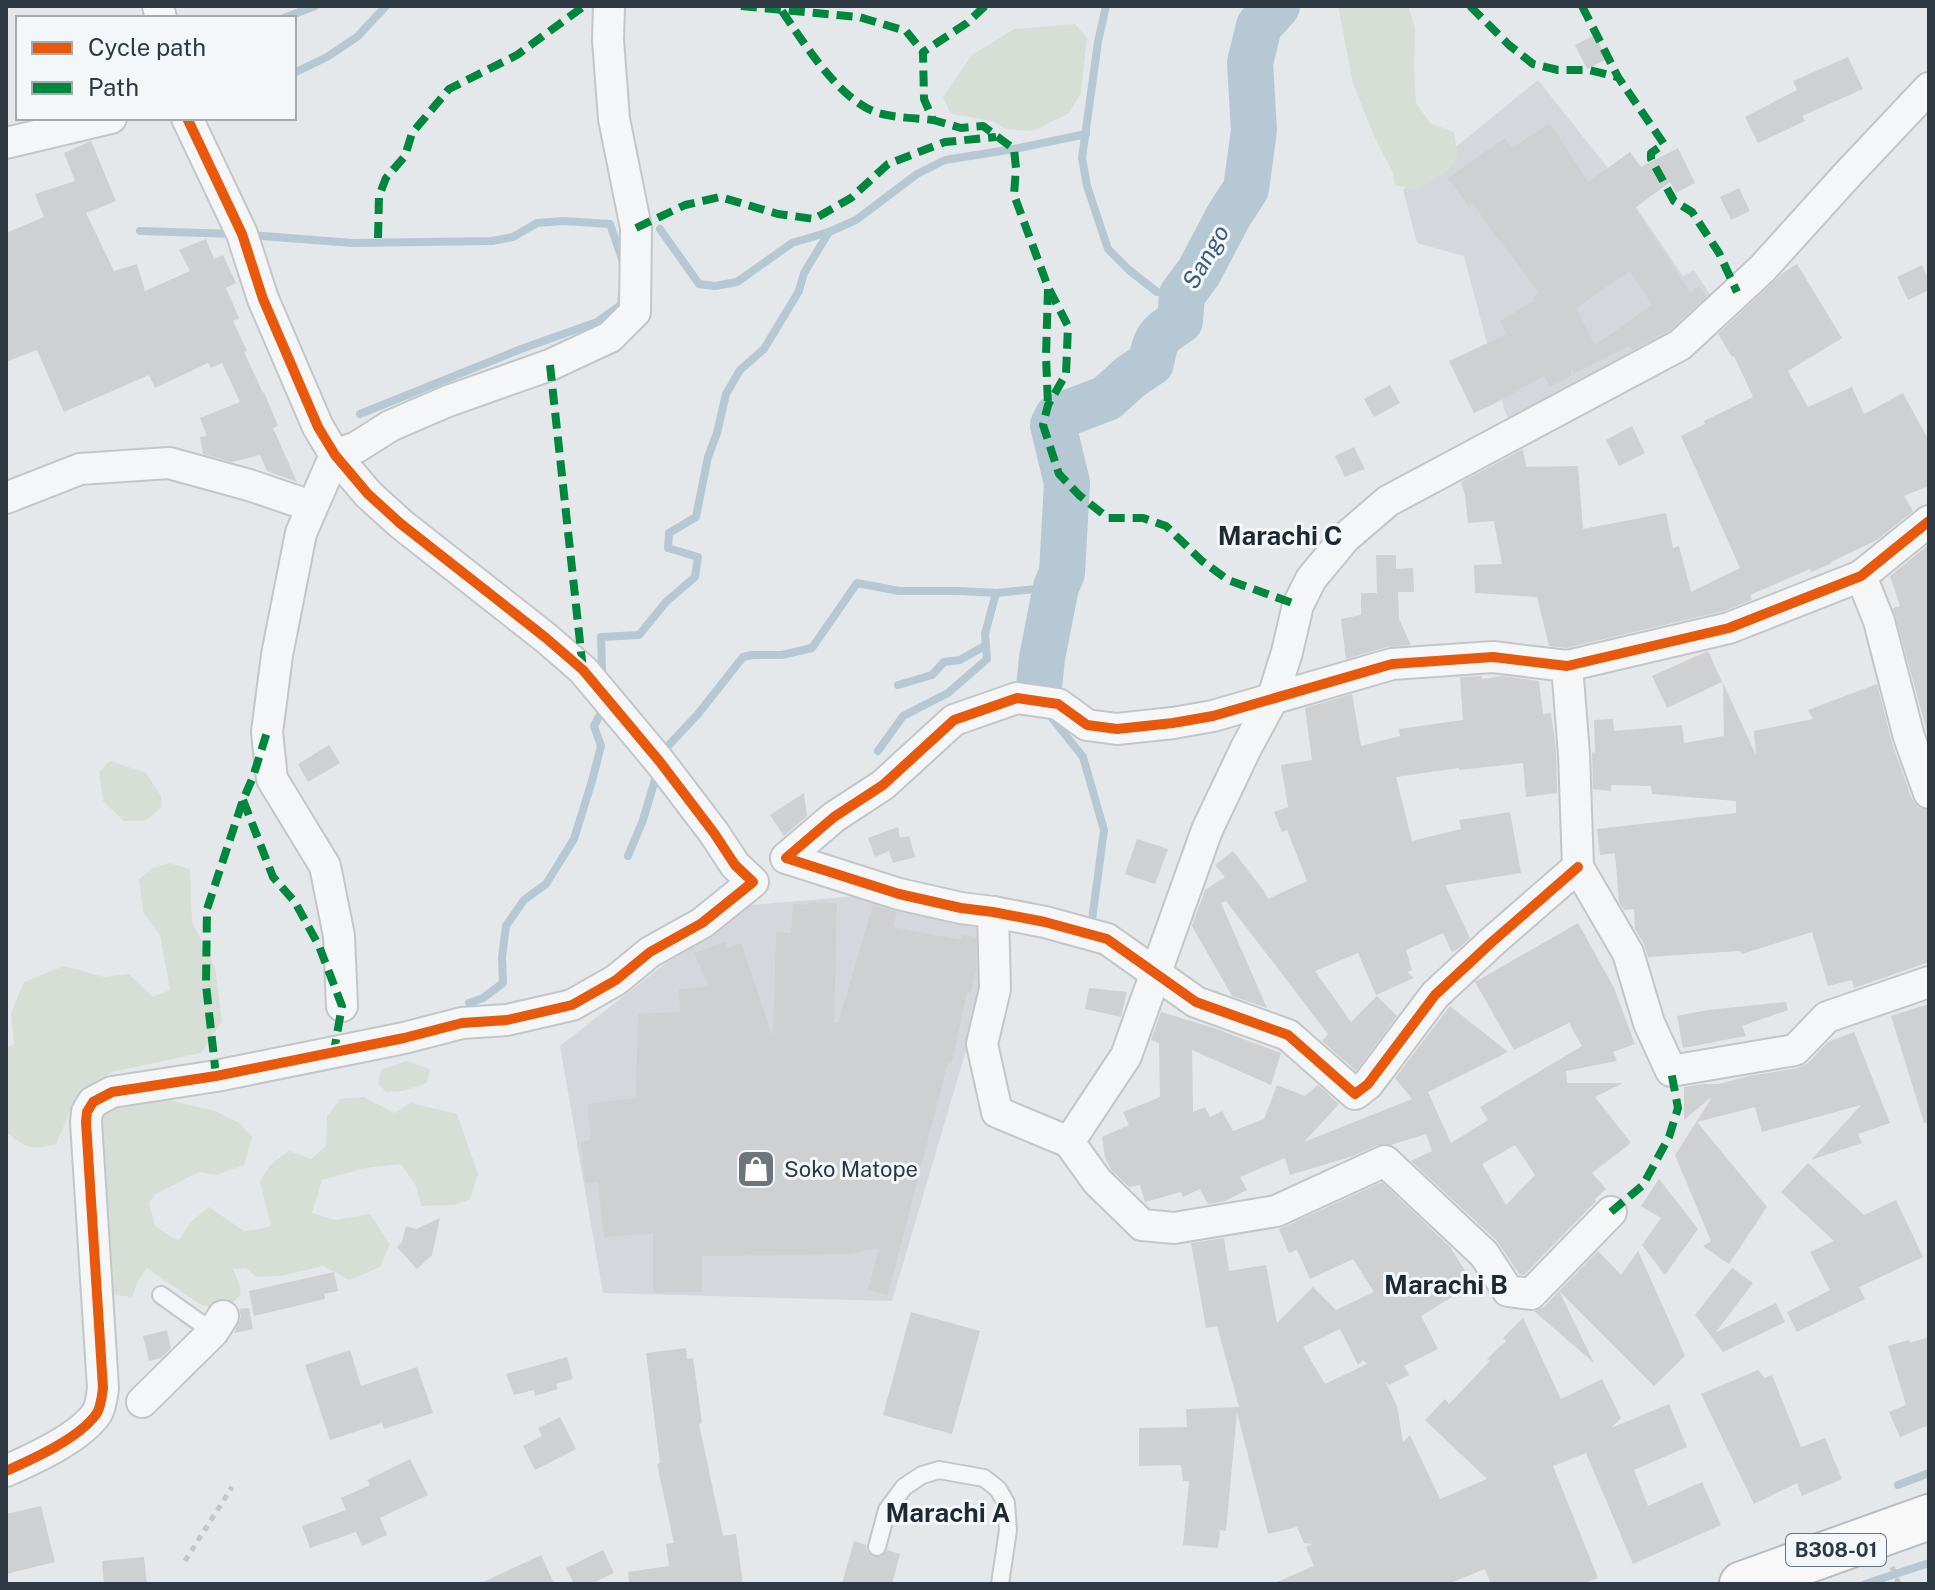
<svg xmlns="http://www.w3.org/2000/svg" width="1935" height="1590" viewBox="0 0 1935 1590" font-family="'Public Sans',sans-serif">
<rect width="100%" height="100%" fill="#e5e8ea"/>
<g fill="#d4d8dd">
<polygon points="1538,80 1619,182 1683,276 1694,270 1715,302 1674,339 1510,421 1505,412 1464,256 1417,243 1403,190"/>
<polygon points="869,895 1000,935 892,1301 603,1293 560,1046 739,906"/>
</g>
<g fill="#d7ded6">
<polygon points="1338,6 1408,6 1415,28 1414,69 1416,103 1430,123 1454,132 1458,157 1449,170 1418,190 1395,185 1392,171 1374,136 1353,83"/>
<polygon points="1075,24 1087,38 1081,93 1068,114 1032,131 1006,129 992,121 951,114 943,97 972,55 1014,29"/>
<polygon points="110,761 146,773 161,796 162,807 145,821 124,821 103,801 99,772"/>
<path d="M169,863L190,869L192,922L215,967L222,1021L201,1053L111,1072L74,1102L56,1144C32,1151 25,1147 6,1132V1048L14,1044L11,1013L24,982L64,966L104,977L129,974L153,997L170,990L160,935L143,912L139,879L153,868Z"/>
<polygon points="406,1061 430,1069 427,1083 403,1091 386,1092 378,1083 381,1070"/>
<polygon points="130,1091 215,1111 239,1123 252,1137 244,1165 216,1175 199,1172 156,1194 149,1202 155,1226 170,1236 179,1240 192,1221 209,1207 244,1231 255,1230 271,1226 260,1182 270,1165 289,1151 311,1159 326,1146 327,1116 340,1099 364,1097 394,1113 411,1103 457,1114 478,1174 470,1199 455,1205 421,1206 416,1186 401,1164 365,1168 322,1180 312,1213 334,1220 370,1214 390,1244 380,1267 349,1280 323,1266 281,1276 257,1277 246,1268 233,1269 239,1283 241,1294 226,1310 201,1305 147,1268 137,1283 132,1297 109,1294 98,1127 107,1103"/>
</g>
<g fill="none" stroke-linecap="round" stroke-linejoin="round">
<g stroke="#b6c8d3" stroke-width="8">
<polyline points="1106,6 1098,42 1082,158 1087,186 1108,249 1129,270 1157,292 1182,295"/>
<polyline points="284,18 315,6"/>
<polyline points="294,73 327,57 357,37 386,6"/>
<polyline points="660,229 699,284 715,286 737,282 792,243 829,232 856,220 917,174 945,160 1014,149 1086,134"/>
<polyline points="140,231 235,234"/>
<polyline points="249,235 353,243 492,241 513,237 537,223 563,221 610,224 623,262"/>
<polyline points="360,414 521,349 597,322 621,305 622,295"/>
<polyline points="602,670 601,637 639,635 666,602 695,577 698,557 668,548 669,533 696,517 708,457 717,433 726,394 740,370 764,349 799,291 804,273 829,232"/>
<polyline points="898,685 932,675 944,662 960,660 986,645"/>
<polyline points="1048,713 1083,757 1104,830 1092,920"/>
<polyline points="878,751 903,716 948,693 987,659 985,634 996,593 1056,587"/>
<polyline points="664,754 667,747 698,714 743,657 752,655 782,655 812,648 857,583 899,591 959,591 996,593"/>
<polyline points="628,856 643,820 658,770"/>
<polyline points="469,1003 483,998 503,983 502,957 506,926 524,900 546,884 574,839 592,781 601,746 594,726 601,713"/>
<polyline points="1898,1485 1929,1473"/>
<polyline points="1865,1584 1929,1563"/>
</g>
<path stroke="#b6c8d3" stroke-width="46" d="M1039,687L1042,658L1056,587L1062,573L1067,483L1053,425L1057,417L1107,398L1130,377L1151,363C1156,336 1158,336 1180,321L1182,295L1199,272L1229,215L1246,189L1254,130L1250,63L1259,26L1277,6"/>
</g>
<g fill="#ced0d2" fill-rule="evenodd">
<polygon points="1595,35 1607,59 1587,69 1575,45"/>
<polygon points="1848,57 1863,89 1802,116 1805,121 1758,143 1745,117 1797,90 1793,81"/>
<path d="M1550,123L1588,182L1630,152L1641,167L1678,148L1695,183L1676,193L1670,182L1635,208L1690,292L1699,286L1706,297L1669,330L1632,350L1629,346L1574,374L1571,367V376L1550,387L1544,376L1492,405L1474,413L1449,361L1507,334L1500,321L1534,301L1532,298L1539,293L1500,240L1499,241L1473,203L1469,207L1448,178L1505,138L1512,148ZM1630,271L1652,305L1595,345L1576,308Z"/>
<polygon points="91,141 116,201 86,213 114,271 137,264 145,291 190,271 179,250 206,239 214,259 223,255 236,283 226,288 239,318 233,321 247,351 244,352 263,393 264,392 278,426 273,428 297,482 267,471 260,455 232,462 203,454 200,437 207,436 200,418 240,402 222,363 211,368 208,363 155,388 149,375 64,412 37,350 6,362 6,233 44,217 35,194 75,181 64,153"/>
<polygon points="1739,188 1750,211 1731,220 1720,197"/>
<polygon points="1797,264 1842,338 1788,371 1808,407 1852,387 1864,414 1903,393 1929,441 1929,486 1904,496 1913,511 1877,540 1831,562 1832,563 1811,572 1810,569 1750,595 1752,600 1724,611 1566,648 1549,646 1537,597 1475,593 1474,565 1502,564 1494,521 1468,523 1465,495 1461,482 1523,449 1526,467 1578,466 1583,529 1666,513 1673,548 1679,546 1691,592 1740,568 1681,436 1705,424 1704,421 1753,397 1734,356 1732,357 1718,334 1783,273"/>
<polygon points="1922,265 1929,281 1929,290 1908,300 1897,277"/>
<polygon points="1390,385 1400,403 1374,417 1364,399"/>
<polygon points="1632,426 1645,453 1619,466 1606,440"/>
<polygon points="1354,447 1365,469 1345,477 1335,456"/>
<polygon points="1927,546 1929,551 1929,739 1893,608 1900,606 1890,576"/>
<polygon points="1376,555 1396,555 1396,569 1413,568 1414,592 1398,592 1399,619 1411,645 1387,647 1346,659 1341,619 1361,615 1361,593 1377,593"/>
<polygon points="1708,651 1722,682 1667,708 1652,676"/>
<polygon points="1482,676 1482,679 1502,676 1539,681 1543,714 1551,713 1556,749 1557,793 1526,797 1523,763 1459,770 1459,768 1396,777 1412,841 1461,829 1459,820 1510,812 1521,873 1445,885 1470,938 1459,948 1452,952 1443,933 1406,950 1412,970 1407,972 1414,978 1376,995 1358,953 1315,971 1351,1022 1377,996 1397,1016 1356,1071 1322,1041 1328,1034 1226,901 1221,903 1267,1008 1232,996 1192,926 1205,890 1225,877 1215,865 1233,851 1264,891 1268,899 1307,881 1287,830 1282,832 1274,812 1288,807 1281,765 1312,760 1305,708 1352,694 1361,746 1400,736 1399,729 1463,720 1460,677"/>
<polygon points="1723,683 1756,755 1754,731 1813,719 1808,710 1877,684 1892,743 1912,799 1918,807 1929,811 1929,962 1854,988 1852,980 1828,986 1812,932 1742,954 1740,951 1648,957 1644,944 1635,929 1634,909 1624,910 1619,902 1615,853 1600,855 1597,829 1736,813 1736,801 1652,794 1651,786 1611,785 1611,791 1593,789 1592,752 1595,753 1594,720 1613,719 1614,731 1682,725 1684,743 1724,736"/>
<polygon points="329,745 340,763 308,782 298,764"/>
<polygon points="804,793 807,816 784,836 770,815"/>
<polygon points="898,827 900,838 909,836 915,857 893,863 889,851 875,857 868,838"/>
<polygon points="1137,839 1168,849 1155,884 1125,874"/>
<polygon points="808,902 837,903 834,1023 838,1023 873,905 897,912 893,927 961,940 962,935 976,937 976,970 971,993 967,992 952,1062 948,1062 888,1295 868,1290 879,1248 848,1254 702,1256 702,1292 653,1293 653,1233 604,1237 598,1182 585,1184 581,1142 591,1140 587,1104 636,1098 638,1014 680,1012 679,989 709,987 694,953 725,942 727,949 741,943 773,1037 776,932 791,933 793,904 808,905"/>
<path d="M1578,923L1614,988L1635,1044L1613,1052L1617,1061L1566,1071L1567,1083H1623L1595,1097L1631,1143L1592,1173L1606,1189L1595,1199L1596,1201L1524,1275L1519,1274L1497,1241L1411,1161L1432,1151L1426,1134L1391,1145H1378L1353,1156L1290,1175L1285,1158L1240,1177L1247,1190L1225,1201L1208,1204L1200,1189L1183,1197L1181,1192L1145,1202L1140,1185L1129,1187L1111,1170L1105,1157L1102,1137L1129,1125L1123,1112L1160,1097L1159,1043L1151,1040L1161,1012L1214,1028L1281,1053L1271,1085L1192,1050L1193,1112L1205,1107L1210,1117L1222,1111L1233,1131L1264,1119L1277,1085L1305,1096L1318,1085L1339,1104L1304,1142L1412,1099L1395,1078L1450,1006L1508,1052L1428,1092L1451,1143L1488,1120L1480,1107L1582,1046L1569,1023L1514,1050L1475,982ZM1515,1145L1535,1175L1506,1205L1482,1164Z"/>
<polygon points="1089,988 1127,992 1121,1017 1085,1009"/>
<polygon points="1786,1002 1788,1010 1742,1026 1746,1036 1683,1048 1677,1016 1708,1010"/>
<polygon points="1929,1004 1929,1122 1924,1123 1891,1016"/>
<polygon points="1854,1032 1890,1123 1858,1134 1862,1143 1811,1160 1861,1105 1762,1132 1755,1107 1697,1122 1767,1207 1729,1264 1703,1246 1711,1241 1675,1155 1711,1099 1710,1098 1684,1120 1684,1087 1704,1084 1719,1084 1749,1076 1798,1068 1808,1063 1828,1042"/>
<polygon points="1808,1163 1864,1215 1896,1200 1923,1257 1859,1287 1865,1299 1797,1332 1787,1312 1830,1290 1810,1252 1834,1241 1781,1192"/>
<polygon points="1659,1179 1698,1229 1665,1275 1642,1245 1661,1218 1641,1206"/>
<path d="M1382,1182L1451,1248L1473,1284L1421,1316L1438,1349L1404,1366L1409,1375L1389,1385L1385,1381L1397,1406L1403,1442L1410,1435L1440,1499L1487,1479L1425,1420L1445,1399L1449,1404L1490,1361L1487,1359L1506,1341L1503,1338L1523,1318L1561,1399L1602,1379L1621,1418L1611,1428L1669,1404L1687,1447L1634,1470L1648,1506L1702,1482L1721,1525L1633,1564L1586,1453L1553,1466L1598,1578L1582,1584H1491L1485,1569L1448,1584H1272L1314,1566L1306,1547L1313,1544L1304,1543L1297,1527L1268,1534L1237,1412L1226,1531L1220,1530L1218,1548L1183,1545L1189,1481H1183L1181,1465L1139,1466V1428L1187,1427L1186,1409L1239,1407L1217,1326L1206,1328L1191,1243L1224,1238L1229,1271L1266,1265L1277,1323L1313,1287L1336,1310L1374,1292L1353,1259L1310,1279L1297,1250L1289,1253L1279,1229ZM1340,1329L1358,1365L1363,1360L1367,1364L1325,1384L1303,1347Z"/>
<polygon points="440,1218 432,1255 417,1269 397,1247 402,1242 406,1226 416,1229"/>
<polygon points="1598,1251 1621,1275 1638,1251 1685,1356 1654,1386 1559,1291"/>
<polygon points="1732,1268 1753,1283 1716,1332 1776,1303 1785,1322 1723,1352 1695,1315"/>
<polygon points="334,1272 338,1291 324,1294 325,1299 254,1316 249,1291"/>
<polygon points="1559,1291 1594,1363 1534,1311 1544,1307"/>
<polygon points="249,1308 253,1329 234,1333 241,1317 239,1309"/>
<polygon points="911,1312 980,1331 952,1434 883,1415"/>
<polygon points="167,1330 171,1348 161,1358 149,1361 143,1336"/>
<polygon points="1929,1337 1929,1425 1900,1437 1889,1412 1906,1405 1888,1346 1909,1340 1910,1343"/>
<polygon points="686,1348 687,1359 693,1358 702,1423 699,1424 723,1536 736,1534 743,1584 629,1584 628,1572 669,1566 666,1544 674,1543 657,1464 660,1463 646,1353"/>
<polygon points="350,1350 361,1386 417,1367 433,1413 384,1429 382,1423 330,1440 305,1365"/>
<polygon points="567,1357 573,1379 556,1384 558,1389 535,1396 534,1390 514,1395 506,1374"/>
<polygon points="1758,1370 1765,1378 1772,1375 1801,1447 1825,1438 1842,1479 1802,1496 1797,1483 1754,1504 1701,1394"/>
<polygon points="560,1417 576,1449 535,1470 523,1446 542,1436 538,1428"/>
<polygon points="410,1459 428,1495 380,1518 387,1535 362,1546 356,1532 310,1548 302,1526 346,1510 341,1498 370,1485 367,1480"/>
<polygon points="41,1506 55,1562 6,1574 6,1514"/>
<polygon points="854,1541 866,1545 867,1551 873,1557 881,1557 887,1550 900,1554 892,1584 842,1584"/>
<polygon points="603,1550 614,1573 591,1584 574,1584 566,1568"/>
<polygon points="541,1555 554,1584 479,1584"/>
<polygon points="144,1557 147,1584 104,1584 102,1561"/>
</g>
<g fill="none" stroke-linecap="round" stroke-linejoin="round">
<defs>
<g id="lane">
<polyline points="161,1295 213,1332"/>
<polyline points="877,1547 887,1510 904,1487 922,1475 939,1470 984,1478 998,1489 1006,1503 1008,1530 1000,1584"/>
</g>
<g id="street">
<polyline points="158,6 161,18"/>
<polyline points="6,143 111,118"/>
<polyline points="6,498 80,469 169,463 249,485 311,506"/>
<polyline points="1861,576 1879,621 1909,737 1929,793"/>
<polyline points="1567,666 1574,754 1578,867 1628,953 1649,1023 1671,1071 1795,1050 1827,1017 1929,982"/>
<polyline points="1578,867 1493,941 1435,995 1368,1084 1355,1094 1288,1035 1196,1002 1107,939 1045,922 993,912 961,908 899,894 786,858 834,817 883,785 954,720 1017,698 1058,704 1087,725 1117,729 1173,723 1213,716 1392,664 1493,657 1567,666 1729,628 1861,576 1929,521"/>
<polyline points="993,912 995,989 982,1044 997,1112 1069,1142 1097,1181 1142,1225 1174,1228 1276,1211 1385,1161 1484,1254 1508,1291 1531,1294 1611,1212"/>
<polyline points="342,1006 339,936 325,866 272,779 267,732 277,655 301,533 335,455 357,447 390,426 448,401 550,365 610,337 635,312 636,228 614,119 608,40 609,6"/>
<polyline points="1069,1142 1126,1056 1207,830 1246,748 1272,700 1287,652 1298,605 1311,579 1345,538 1388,501 1680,345 1762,269 1847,175 1929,88"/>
<polyline points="142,1402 213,1332 223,1316"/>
<path d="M6,1471C33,1459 80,1438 97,1413C101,1406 102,1396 103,1388L86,1122L87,1112L93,1102L112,1092L216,1076L404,1038L462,1023L507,1020L572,1005L616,980L650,952L702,923L753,882L735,865L714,833L660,762L583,670L546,638L401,524L368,494L335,455L318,427L263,299L242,234L187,118"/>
</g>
<polyline id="highway" points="1742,1584 1929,1517"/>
</defs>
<use href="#lane" stroke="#c3c6c8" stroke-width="20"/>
<use href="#street" stroke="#c3c6c8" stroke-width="34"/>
<use href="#highway" stroke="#b8bbbf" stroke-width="48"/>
<g stroke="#c3c7c9" stroke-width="5" stroke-dasharray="6 6" stroke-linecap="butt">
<polyline points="185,1561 232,1487"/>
<polyline points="1892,1567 1899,1584"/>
</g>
<use href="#lane" stroke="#f5f6f7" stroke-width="16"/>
<use href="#street" stroke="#f5f6f7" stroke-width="30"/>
<use href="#highway" stroke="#f8f8f8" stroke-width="44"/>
<g stroke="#00873e" stroke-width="8" stroke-dasharray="16 8" stroke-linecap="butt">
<polyline points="741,6 859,17 906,31 923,52"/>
<polyline points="985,6 967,23 923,52 924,99 933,120 961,128 983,126 1014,149 1016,168 1014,195 1048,287 1068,326 1066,374 1048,405 1043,425 1059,474 1079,495 1108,518 1143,518 1166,526 1202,561 1228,580 1298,605"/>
<polyline points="1470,6 1509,45 1533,64 1558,70 1589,70 1618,77"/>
<polyline points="1582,6 1618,77 1664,144 1651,153 1651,159 1674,201 1692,212 1719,253 1737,292"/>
<path d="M782,11C804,43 842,105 882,114C899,118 916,118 933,120"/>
<polyline points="636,228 685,205 720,197 778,214 814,219 851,198 888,164 945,142 996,137"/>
<polyline points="378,238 379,196 386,178 405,156 412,133 449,89 517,55 584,6"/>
<polyline points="1048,289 1046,356 1048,405"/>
<polyline points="550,365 583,670"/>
<polyline points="243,800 273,877 295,902 319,946 342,1006 334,1051"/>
<polyline points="216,1076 206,985 207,909 243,800 253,777 267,732"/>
<polyline points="1611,1212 1643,1185 1669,1137 1678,1108 1671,1071"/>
</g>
<defs>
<g id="cycleway">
<polyline points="1578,867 1493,941 1435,995 1368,1084 1355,1094 1288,1035 1196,1002 1107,939 1045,922 993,912 961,908 899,894 786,858 834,817 883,785 954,720 1017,698 1058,704 1087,725 1117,729 1173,723 1213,716 1392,664 1493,657 1567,666 1729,628 1861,576 1929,521"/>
<path d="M6,1471C33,1459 80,1438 97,1413C101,1406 102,1396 103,1388L86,1122L87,1112L93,1102L112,1092L216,1076L404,1038L462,1023L507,1020L572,1005L616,980L650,952L702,923L753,882L735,865L714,833L660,762L583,670L546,638L401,524L368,494L335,455L318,427L263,299L242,234L187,118"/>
</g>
</defs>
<use href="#cycleway" stroke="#f4f7f9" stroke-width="15"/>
<use href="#cycleway" stroke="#e8590c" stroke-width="10"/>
</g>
<defs>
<symbol id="shop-square" viewBox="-11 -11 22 22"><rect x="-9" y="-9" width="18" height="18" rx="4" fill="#6d767d" stroke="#f4f7f9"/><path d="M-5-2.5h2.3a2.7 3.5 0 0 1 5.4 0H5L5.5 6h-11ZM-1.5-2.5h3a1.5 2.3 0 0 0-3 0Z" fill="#fff"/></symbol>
</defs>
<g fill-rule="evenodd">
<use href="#shop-square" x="734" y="1147" width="44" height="44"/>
</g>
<g text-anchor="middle" stroke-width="6" stroke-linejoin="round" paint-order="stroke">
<rect fill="#f4f7f9" stroke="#69717a" stroke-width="2" x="1786" y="1534" width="100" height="32" rx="6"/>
<g font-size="20" font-weight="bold" fill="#2d3843">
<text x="1836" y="1557">B308-01</text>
</g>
<g font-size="22" fill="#2d3843" stroke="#f4f7f9" text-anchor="start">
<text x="784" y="1177">Soko Matope</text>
</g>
<g font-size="24" font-style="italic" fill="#385d76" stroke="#f4f7f9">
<text transform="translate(1206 257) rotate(-60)" y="8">Sango</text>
</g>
<g font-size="26" font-weight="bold" fill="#1f2934" stroke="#f4f7f9">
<text x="1280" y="545">Marachi C</text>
<text x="1446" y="1294">Marachi B</text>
<text x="948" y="1522">Marachi A</text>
</g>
</g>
<rect width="1935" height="1590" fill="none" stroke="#2d3843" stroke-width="16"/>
<rect x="16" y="16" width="280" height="104" fill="#f4f7f9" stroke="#a4abb0" stroke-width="2"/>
<rect x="32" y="42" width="40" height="12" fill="#e8590c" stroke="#a4abb0" stroke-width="2"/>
<text x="88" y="56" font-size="24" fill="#2d3843">Cycle path</text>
<rect x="32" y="82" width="40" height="12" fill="#00873e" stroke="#a4abb0" stroke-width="2"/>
<text x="88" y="96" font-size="24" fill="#2d3843">Path</text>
</svg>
